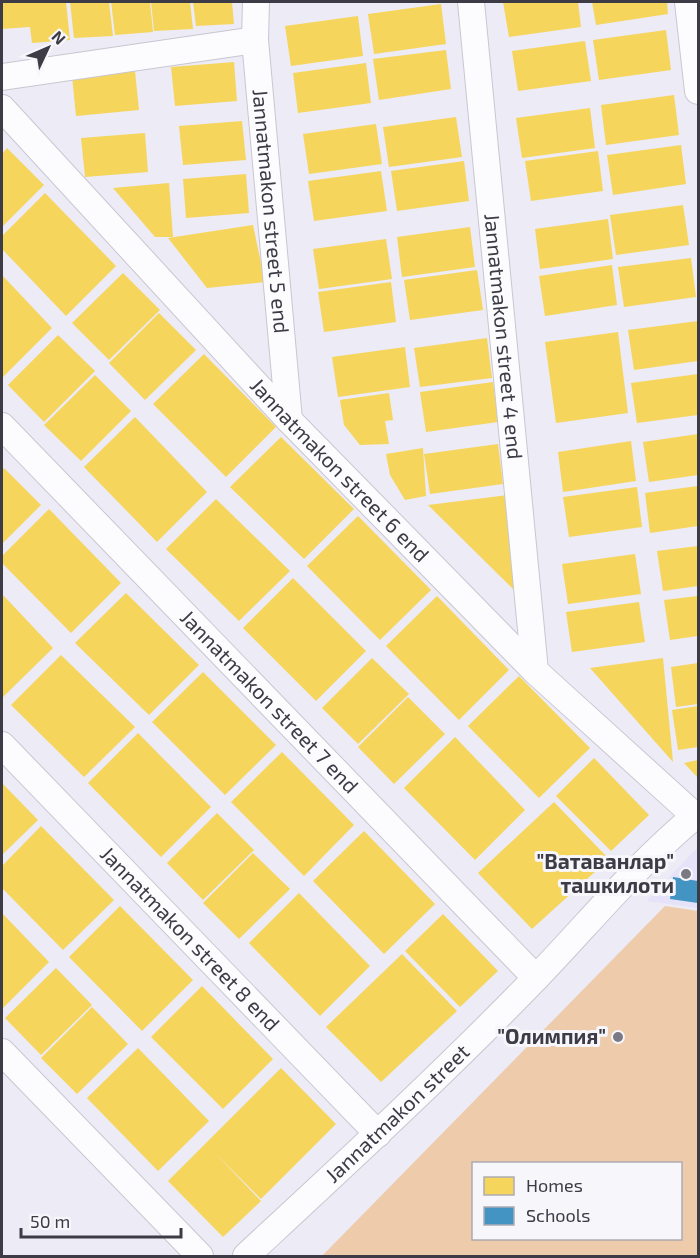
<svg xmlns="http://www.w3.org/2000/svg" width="700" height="1258" viewBox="0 0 700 1258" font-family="'Exo 2',sans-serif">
<rect width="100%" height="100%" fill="#ecebf6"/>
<polygon fill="#e5e2f9" points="698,847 698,908 647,901"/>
<path fill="#eecbab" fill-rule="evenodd" d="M665,906L698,911V1256H322ZM474,1164H680V1238H474Z"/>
<g fill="#f6d55c">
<polygon points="2,2 66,2 70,40 32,43 30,27 2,29"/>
<polygon points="70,2 109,2 113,36 74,38"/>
<polygon points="111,2 150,2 153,32 115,35"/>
<polygon points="151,2 190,2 193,29 154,31"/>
<polygon points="193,2 232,2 234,24 196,26"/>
<polygon points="503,2 578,2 581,27 509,37"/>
<polygon points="592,2 667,2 668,14 596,25"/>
<polygon points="441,4 446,44 374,54 368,14"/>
<polygon points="358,16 363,56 291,66 285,26"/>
<polygon points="666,30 671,70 599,80 593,40"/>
<polygon points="585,41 591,81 518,91 512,51"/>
<polygon points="446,50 451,89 379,100 373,59"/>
<polygon points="234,62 237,101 175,106 171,67"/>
<polygon points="366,63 371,103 298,113 293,73"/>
<polygon points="135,71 139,110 76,116 72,76"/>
<polygon points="674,95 679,135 606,145 601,105"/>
<polygon points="590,108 595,148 522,158 516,118"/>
<polygon points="456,117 462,157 389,167 383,127"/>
<polygon points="242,121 246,160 183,165 179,126"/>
<polygon points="376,124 382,164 309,174 303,134"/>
<polygon points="145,133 148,172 85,177 81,138"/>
<polygon points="681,145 686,184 613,195 607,155"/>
<polygon points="7,148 44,185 2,227 2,154"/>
<polygon points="598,151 603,191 531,201 525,161"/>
<polygon points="464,161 469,201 397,211 391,171"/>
<polygon points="381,171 387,211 314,221 308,181"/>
<polygon points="246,174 249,213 186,218 183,179"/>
<polygon points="169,183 173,237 155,237 113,188"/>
<polygon points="45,193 116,266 66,316 2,249 2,236"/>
<polygon points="683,205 689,245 616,255 610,215"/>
<polygon points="608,219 613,259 540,269 535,229"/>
<polygon points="253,225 265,282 207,288 168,238"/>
<polygon points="470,227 475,267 402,277 397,237"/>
<polygon points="386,239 392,279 319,289 313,249"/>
<polygon points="691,258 696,297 624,307 618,267"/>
<polygon points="612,265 617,305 545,316 539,276"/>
<polygon points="477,270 483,310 410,320 404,280"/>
<polygon points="123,273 160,310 109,360 72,323"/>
<polygon points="2,275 52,328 2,378"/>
<polygon points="391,282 396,322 324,332 318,292"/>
<polygon points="159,313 196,350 145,400 109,363"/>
<polygon points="698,321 698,361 634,370 628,330"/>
<polygon points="618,332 628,413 556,423 545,342"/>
<polygon points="58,335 95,371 44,422 8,385"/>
<polygon points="487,338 492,378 420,387 414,348"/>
<polygon points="405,347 410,387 338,397 332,357"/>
<polygon points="204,354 276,427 226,477 153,404"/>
<polygon points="698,374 698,415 637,423 631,383"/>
<polygon points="95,375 131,411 81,461 44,425"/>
<polygon points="493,382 498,422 426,432 420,392"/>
<polygon points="389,393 393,420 385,421 389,444 360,445 344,425 340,400"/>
<polygon points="135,417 207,492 157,542 84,467"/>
<polygon points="698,434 698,475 649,482 643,442"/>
<polygon points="281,437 354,509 304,559 230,487"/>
<polygon points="631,441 636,481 563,492 558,452"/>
<polygon points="498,444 503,484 430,494 424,454"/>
<polygon points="423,448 426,496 405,500 390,475 386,454"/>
<polygon points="4,468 41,505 2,544 2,471"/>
<polygon points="698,486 698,526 650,533 645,493"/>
<polygon points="637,487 642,527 569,537 563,497"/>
<polygon points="508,495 515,591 428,505"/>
<polygon points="216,499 290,571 239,621 166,549"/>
<polygon points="49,509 121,583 71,633 2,563 2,556"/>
<polygon points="358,516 431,590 380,640 307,566"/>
<polygon points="698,546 698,586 663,591 657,551"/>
<polygon points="635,554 641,594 568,604 562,564"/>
<polygon points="293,578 366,651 316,701 243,628"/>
<polygon points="126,593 199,665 149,715 75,643"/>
<polygon points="2,594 53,648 2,698"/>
<polygon points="437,596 509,670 459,720 386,646"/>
<polygon points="698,596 698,636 670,640 664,600"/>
<polygon points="639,602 645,642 572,652 566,612"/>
<polygon points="61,655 135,727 84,777 11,705"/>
<polygon points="372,658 409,694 358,744 322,708"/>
<polygon points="663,658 673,762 590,668"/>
<polygon points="698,663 698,704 676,707 671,667"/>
<polygon points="203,672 276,745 225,795 152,722"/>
<polygon points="519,676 590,748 539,798 468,726"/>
<polygon points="408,697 445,734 394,784 358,747"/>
<polygon points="698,706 698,747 678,750 672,710"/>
<polygon points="138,733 211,807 161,857 88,783"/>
<polygon points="455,737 525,810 475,860 404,788"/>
<polygon points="282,752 354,825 304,876 231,802"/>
<polygon points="594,758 649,815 611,851 556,796"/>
<polygon points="698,760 698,778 684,763"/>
<polygon points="2,783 38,820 2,855"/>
<polygon points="554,802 609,859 532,929 478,873"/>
<polygon points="217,813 254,850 203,900 167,863"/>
<polygon points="41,826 114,900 63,950 2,888 2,866"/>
<polygon points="364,831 435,904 384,954 313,881"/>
<polygon points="253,853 290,889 239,939 203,903"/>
<polygon points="299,893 370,966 320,1016 249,943"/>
<polygon points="120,906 193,980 142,1031 69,957"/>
<polygon points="2,913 49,962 2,1009"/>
<polygon points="443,914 498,971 460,1007 405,951"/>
<polygon points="402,954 457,1011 381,1082 326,1027"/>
<polygon points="56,968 92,1005 41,1055 5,1018"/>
<polygon points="202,986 273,1059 223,1109 151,1037"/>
<polygon points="92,1007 128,1044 77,1094 41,1058"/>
<polygon points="138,1048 209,1121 158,1171 87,1098"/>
<polygon points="281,1068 336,1124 261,1199 215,1153 261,1201 223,1237 168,1181"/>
</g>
<polygon fill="#4393c3" points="673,877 698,881 698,903 670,899"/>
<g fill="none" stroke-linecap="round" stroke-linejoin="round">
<defs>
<g id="minor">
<path id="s1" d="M256,2L255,40L289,420"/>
<path id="s2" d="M471,2L535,671"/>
<polyline points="688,2 698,91"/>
<polyline points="2,77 255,40"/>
<path id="s3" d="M2,108L289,420L535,671L695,816"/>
<path id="s4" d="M2,426L536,978"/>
<path id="s5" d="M2,745L378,1134"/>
<polyline points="2,1052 200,1256"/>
<path id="s6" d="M246,1256C344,1165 443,1074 537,977C589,923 637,864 695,816H698"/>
</g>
</defs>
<use href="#minor" stroke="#c8c7d0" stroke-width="28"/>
<use href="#minor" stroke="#fcfcfe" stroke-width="26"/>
</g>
<g fill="#7a7984" stroke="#f6f6fb" stroke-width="2">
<circle cx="686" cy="874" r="6"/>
<circle cx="618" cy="1037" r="6"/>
</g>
<g text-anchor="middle" stroke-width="6" stroke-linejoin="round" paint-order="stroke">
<g font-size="21" fill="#3d3c46" stroke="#f6f6fb">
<text dy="7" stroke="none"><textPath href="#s1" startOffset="210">Jannatmakon street 5 end</textPath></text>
<text dy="7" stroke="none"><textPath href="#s2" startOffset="336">Jannatmakon street 4 end</textPath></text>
<text dy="7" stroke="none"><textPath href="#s3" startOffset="495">Jannatmakon street 6 end</textPath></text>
<text dy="7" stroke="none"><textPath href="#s4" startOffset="384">Jannatmakon street 7 end</textPath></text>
<text dy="7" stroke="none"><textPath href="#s5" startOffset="270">Jannatmakon street 8 end</textPath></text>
<text dy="7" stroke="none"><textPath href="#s6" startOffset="208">Jannatmakon street</textPath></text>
</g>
<g font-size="21" font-weight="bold" fill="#3d3c46" stroke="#f6f6fb" text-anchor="end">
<text x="674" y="869">"Ватаванлар"<tspan x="674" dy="24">ташкилоти</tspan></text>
<text x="606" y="1044">"Олимпия"</text>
</g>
</g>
<rect width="700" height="1258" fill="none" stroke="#3d3c46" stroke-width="6"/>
<rect x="472" y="1162" width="210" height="78" fill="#f6f6fb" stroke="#acacb3" stroke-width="1.5"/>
<rect x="484" y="1177" width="30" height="18" fill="#f6d55c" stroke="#acacb3" stroke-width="1.5"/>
<text x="526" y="1192" font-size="18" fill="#3d3c46">Homes</text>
<rect x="484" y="1207" width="30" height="18" fill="#4393c3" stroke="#acacb3" stroke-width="1.5"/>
<text x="526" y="1222" font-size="18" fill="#3d3c46">Schools</text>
<g transform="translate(48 48) rotate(46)" stroke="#f6f6fb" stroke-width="4.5" paint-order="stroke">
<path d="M0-4.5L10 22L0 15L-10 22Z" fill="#3d3c46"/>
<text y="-9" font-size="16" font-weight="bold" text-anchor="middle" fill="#3d3c46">N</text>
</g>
<path d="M21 1228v9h160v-9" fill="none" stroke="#3d3c46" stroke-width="3"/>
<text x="30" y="1228" font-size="18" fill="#3d3c46" stroke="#f6f6fb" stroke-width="4.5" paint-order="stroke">50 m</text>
</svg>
